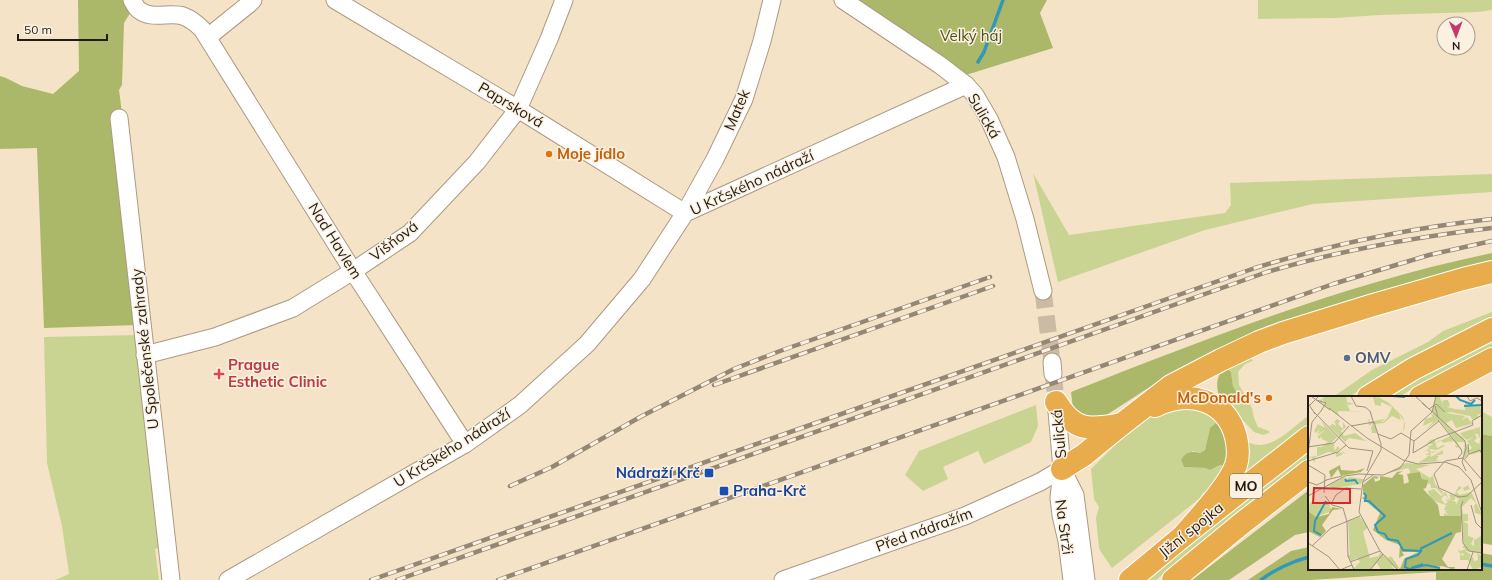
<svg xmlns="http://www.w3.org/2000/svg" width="1492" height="580" viewBox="0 0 1492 580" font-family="Mulish,sans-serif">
<rect width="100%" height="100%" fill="#f5e3c8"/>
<g fill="#c9d492">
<polygon points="1258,0 1492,0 1492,10 1478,12 1379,15 1336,18 1258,19"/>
<polygon points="1033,173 1069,235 1225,213 1231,205 1230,183 1492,174 1492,192 1313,204 1205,230 1058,282"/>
<polygon points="1492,312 1492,318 1449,339 1415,357 1385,374 1349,397 1333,397 1372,370 1428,342 1443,331"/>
<polygon points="137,335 164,546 155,549 159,580 55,580 69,574 62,526 47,463 44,337"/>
<polygon points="1492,340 1492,347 1422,383 1399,397 1387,397 1419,378"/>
<polygon points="1251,358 1253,361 1245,364 1238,372 1239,385 1252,408 1254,418 1258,427 1269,431 1269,433 1263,435 1254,432 1219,395 1224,396 1225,399 1237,397 1233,386 1231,372 1227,369"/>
<polygon points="1183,403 1222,420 1210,428 1205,450 1200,453 1193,451 1181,460 1184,467 1205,468 1210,470 1220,465 1229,468 1208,491 1203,493 1200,498 1112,568 1101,552 1099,548 1096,518 1099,507 1094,499 1091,469 1123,437 1160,410"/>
<polygon points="1036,405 1038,426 1031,442 984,464 978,451 943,467 948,479 923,491 905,475 919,451"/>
<polygon points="1481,411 1492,417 1492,436 1481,434"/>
<path d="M1309,415V425L1244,474L1248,442C1269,454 1293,427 1309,415Z"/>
<polygon points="1309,450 1309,457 1243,509 1156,580 1146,580"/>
</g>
<g fill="#abb869">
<polygon points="78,0 138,0 124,23 122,85 119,90 122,113 138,325 44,328 37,148 0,149 0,76 6,78 22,86 53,94 79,71"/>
<polygon points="855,0 1047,0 1040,13 1053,48 966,75"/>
<path d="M1492,253V263L1162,379L1105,416L1087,419L1073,408L1071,392C1208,338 1347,283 1492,253Z"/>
<path d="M1227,369L1231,372L1233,386L1237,394L1235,401L1231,403L1226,402L1224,396L1219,395C1216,386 1216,372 1227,369Z"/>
<path d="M1217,422L1226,426L1229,468L1220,465L1210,470L1205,468L1184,467L1181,460C1186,452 1191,451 1200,453L1205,450L1210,428Z"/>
<polygon points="1481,434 1492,436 1492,545 1481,543"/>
<polygon points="1309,490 1309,532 1295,535 1229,580 1192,580"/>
<polygon points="1309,547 1309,569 1481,569 1481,553 1492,555 1492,580 1436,580 1436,572 1310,580 1248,580 1291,551"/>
</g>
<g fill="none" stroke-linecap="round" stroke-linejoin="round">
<g stroke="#3298b9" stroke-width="3.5">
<polyline points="978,62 984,52 1003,0"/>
<polyline points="1481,564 1492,566"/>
<path d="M1261,580C1274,570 1293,561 1309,557"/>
</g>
<g stroke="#cbbba4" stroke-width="17" stroke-dasharray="17 8" stroke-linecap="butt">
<polyline points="1043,291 1052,362"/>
<polyline points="1053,374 1056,399"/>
</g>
<defs>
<g id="minor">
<path d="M132,0C134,3 136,8 139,10C151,20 169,12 183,16C191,19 196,23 202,29L353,271L465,444"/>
<polyline points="335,0 518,109 685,213"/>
<polyline points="843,0 940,65 966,85 975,95 989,119 1006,157 1025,219 1043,291"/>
<polyline points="208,37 249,4 253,0"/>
<polyline points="119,118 171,580"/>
<polyline points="685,213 966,85"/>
<polyline points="145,355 215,337 293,308 353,271 410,233 477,162 518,109 549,39 564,0"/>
<polyline points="1052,362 1053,374"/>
<polyline points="1056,400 1062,469 1059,498 1061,515 1067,541 1072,580"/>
<polyline points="1062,469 1075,495 1086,580"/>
<polyline points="228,580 465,444 520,405 587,344 642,279 685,213 715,159 744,99 762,41 772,0"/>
<polyline points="783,580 965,516 1040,482 1062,469"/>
</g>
<g id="highway">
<polyline points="1368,397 1413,369 1492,329"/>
<polyline points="1420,397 1492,359"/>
<path d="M1056,402C1074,432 1089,430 1122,424"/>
<path d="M1155,406C1188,390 1226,398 1236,437C1238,446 1239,456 1236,465C1228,487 1199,517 1183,536"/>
<polyline points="1062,469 1084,455 1122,424 1171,386 1221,360 1259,342 1283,333 1370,306 1463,279 1492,272"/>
<polyline points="1130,580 1183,536 1309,437"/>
<polyline points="1173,580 1241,524 1309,471"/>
</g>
</defs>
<use href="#minor" stroke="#ab9a81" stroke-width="19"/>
<use href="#highway" stroke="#fff" stroke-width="24"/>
<use href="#minor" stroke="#fff" stroke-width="17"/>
<use href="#highway" stroke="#e9ac4c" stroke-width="22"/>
<defs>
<g id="rail">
<polyline points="714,385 993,286"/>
<polyline points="510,486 552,467 642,416 734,369 780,351 990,277"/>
<path d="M371,580L1255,268C1332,244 1411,228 1492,219"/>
<path d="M397,580L1267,272C1341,250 1416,237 1492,228"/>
<polyline points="498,580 1333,284 1429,255 1492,241"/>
</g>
</defs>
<use href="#rail" stroke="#948774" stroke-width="4.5"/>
<use href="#rail" stroke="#fcf1e1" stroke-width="3" stroke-dasharray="9" stroke-linecap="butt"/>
</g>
<g fill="#e8710a" stroke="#fcf1e1" stroke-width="1.5">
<circle cx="549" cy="154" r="4"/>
<circle cx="1269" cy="398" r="4"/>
</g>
<circle fill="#5c6f8a" stroke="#fcf1e1" stroke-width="1.5" cx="1347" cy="358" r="4"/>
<path fill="#e0444e" stroke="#fcf1e1" stroke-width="1.5" d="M217 368h4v4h4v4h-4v4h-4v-4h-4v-4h4z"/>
<g fill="#1a4fb4" stroke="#fcf1e1" stroke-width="1.5">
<rect x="704" y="468" width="10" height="10" rx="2"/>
<rect x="719" y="486" width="10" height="10" rx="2"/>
</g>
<g text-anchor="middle" stroke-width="3" stroke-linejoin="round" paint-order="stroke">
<rect fill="#fcf1e1" stroke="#635c50" stroke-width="1" x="1230" y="474" width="32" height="24" rx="3"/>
<g font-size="14" font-weight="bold" fill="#221c12">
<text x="1246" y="491">MO</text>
</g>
<g font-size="15" fill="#4b5319" stroke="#fcf1e1">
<text x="971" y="41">Velký háj</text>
</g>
<g font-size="15" fill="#221c12" stroke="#fcf1e1">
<text transform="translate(511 105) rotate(31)" y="5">Paprsková</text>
<text transform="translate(737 110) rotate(-67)" y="5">Matek</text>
<text transform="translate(984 116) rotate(60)" y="5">Sulická</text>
<text transform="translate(752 183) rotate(-25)" y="5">U Krčského nádraží</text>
<text transform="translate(335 241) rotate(58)" y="5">Nad Havlem</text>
<text transform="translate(394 241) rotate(-37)" y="5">Višňová</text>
<text transform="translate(145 349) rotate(-96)" y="5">U Společenské zahrady</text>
<text transform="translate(1059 434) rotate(-95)" y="5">Sulická</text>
<text transform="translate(452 448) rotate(-32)" y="5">U Krčského nádraží</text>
<text transform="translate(1064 527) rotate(82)" y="5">Na Strži</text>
<text transform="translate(924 530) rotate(-20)" y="5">Před nádražím</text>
<text transform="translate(1191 530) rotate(-39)" y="5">Jižní spojka</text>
</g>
<g font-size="15" font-weight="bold" fill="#c56008" stroke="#fcf1e1" text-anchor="start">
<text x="557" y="159">Moje jídlo</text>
<text x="1261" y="403" text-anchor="end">McDonald's</text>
</g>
<g font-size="15" font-weight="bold" fill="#4e5e75" stroke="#fcf1e1" text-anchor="start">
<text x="1355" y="363">OMV</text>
</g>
<g font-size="15" font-weight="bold" fill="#be3a42" stroke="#fcf1e1" text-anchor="start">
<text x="228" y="370">Prague<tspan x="228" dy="17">Esthetic Clinic</tspan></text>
</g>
<g font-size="15" font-weight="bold" fill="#164399" stroke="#fcf1e1" text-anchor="end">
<text x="700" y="478">Nádraží Krč</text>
<text x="733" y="496" text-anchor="start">Praha-Krč</text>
</g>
</g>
<g transform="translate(1308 396)">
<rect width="174" height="174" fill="#f5e3c8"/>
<path d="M18,0H38L39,6L46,8L40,9L38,6L42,15L58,16L30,15L31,20L10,5L14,3V7L18,9L14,3ZM65,0L69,1L67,4L70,1L81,7L95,21L96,24L97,30L95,37L96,25L91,18L93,24L84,20L76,27L67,28L69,37H64L63,32L65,27L61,30L60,24L63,23L60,26L65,25L66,28V25L77,23L73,26H75L81,20L74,22L80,20L84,11L73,6V10L67,9ZM128,0H131L136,11L134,5L137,4H140L142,10L139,11L147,13L157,14V6L172,10L174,19L169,18L171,22L165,24L162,20L142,16L138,17L157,20L154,24L159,21L164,28L148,32L144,24L138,27L136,25L145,35L155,41L161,54L164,52L159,45L166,41L158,44L152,37L172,31V40L171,43L170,38H167L169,42L166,45L171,48L173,41L174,51L172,52H174V58L172,56L161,59L164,57L161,56L157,62L155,60L157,46H149L154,55L150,51L148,52L147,49L150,50L146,45L139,47L145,44L136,47L133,45L128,47L129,52L135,49L137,50L129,54L121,53L123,56L130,55L124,57L122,56L123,61L135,54V58L127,60H131L128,64L132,65L110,67L122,59H117L121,57L120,54L115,57L121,52L120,49L107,56L105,57L120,48L121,49V51L125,48H121V47L120,46L117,48L121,45V47L122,44L127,43V47L131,45L128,43L132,45L142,40L147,44L131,24L118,33L126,25L115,30L117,23L124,21L123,17L127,20L124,16ZM29,23L32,25L30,28L35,33V26L38,31L33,35L36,40L47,37L58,45L41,42L37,46L21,30L25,28L28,30L27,26L25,27ZM13,25L29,41L22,48H26V55L30,50L32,53L28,56L35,57L34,54L37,58L34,57V59L28,61V57L20,56L8,61L6,67L4,62L0,61L9,60V51L20,50L13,51L20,46L14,43L13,40L12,43L9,41L18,33L9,39L12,33L8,37L6,35L10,28L17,32ZM98,67L122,69L108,73L122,82L125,79L127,88L135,96L134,98L128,92H123L122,87L116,91L119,84L114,83L113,76L101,80L102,75L100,72L77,78ZM37,81L38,83L42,81L55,83L53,88L25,92L19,89ZM160,89L174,119L167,117L166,110L168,107L163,102L154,111L155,118H160V125H155L160,128V140L166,142L163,148L166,150V144L173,140L170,138L174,140V151L171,150L174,152V157L157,155L163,159L161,163L165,161L166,165L170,164L169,157L174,160V171L165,174L160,164H152V158L155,160L156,158L151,157L150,153L152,155L158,153L154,151L156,150L153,120L136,121V117L141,119L135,114L137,116L139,114H136L138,109L123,104L120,95L126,93L133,100L137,96L140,101L136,99L133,103L137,108L140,106L137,103L142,105L138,101L143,104L148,106V109L151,103L147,101V104H143L141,98L147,99L148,95L151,90L154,92L148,96L152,99L163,96L162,93L156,95L155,92ZM2,106L16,108L13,112L22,108L21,116L8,121L0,115ZM52,121L60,131L55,136L62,162L71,160L72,156L81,165L76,158L80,162L83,160L90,170V174L83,169L86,173L73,174L69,167L62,174H46L43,166L46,172L52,166L49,162L43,165L39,159H42L40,125Z" fill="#c9d492"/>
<path d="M32,69L33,74L48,75L57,72L53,76L33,80L30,73L23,82L21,75ZM95,75L90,78L95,79L96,88L101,86L99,78L112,76L114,83L120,84L118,92L115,93L130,109L132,120H153V136L148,137L134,163L140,171H147L146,174L134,170L126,171L137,174H92L82,161L92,173L96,163L110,156H94L96,159L91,162L92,149L78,144L65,134L72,117L54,102L58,99L55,98V89L66,80L71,81L68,83L66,81L67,86L72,84V80L84,82L89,76ZM18,105L22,108L15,110L9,121L21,118L22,111L23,114L24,111L34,113L25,114L14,129L18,135L12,141L0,135V115L8,121Z" fill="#abb869"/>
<path fill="none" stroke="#3298b9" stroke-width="2" d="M85,0L97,1M148,0L152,4L163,8L167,4M156,10L174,9M37,83L38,85L47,84L50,88M56,97L58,100L57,105H61L77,120L67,129L70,136L77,138L80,143L90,145L95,154L113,155L110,159L98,163L97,171L101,173L118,169L132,172M13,139L6,135L7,125L18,105M112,153L144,137M103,172L115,168"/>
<path fill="none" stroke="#a1937f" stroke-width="1" d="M3,0L22,14M43,0L48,10L57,11L62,15L66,28M107,0L131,22M159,0L162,5L169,2L174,5M8,4L18,7L13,15M0,7L7,18M114,7L121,13L128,8L137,16M1,10L11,0M127,10L130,21L157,45L158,52L154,66L158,75M21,12L59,42L95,64L110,68L137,66L151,71L163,84L174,117M6,16L41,52L65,55L59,75M130,24L153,53L154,57L150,62M43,30L66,26L73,48V54L55,85L51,116L72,155L90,174M70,38L83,43L93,37L106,45M106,45L131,25M0,51L26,47L41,30M105,57L128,43L165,29L164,25L174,19M105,57L106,45M0,58L4,26L13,15M161,58L172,54L174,58M157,63L161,58L160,48M0,65L30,56L38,49M0,69L17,79L16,97M18,84L34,80M174,84L155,62L137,65L126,78L131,92L151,101L159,100L174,86M0,86L9,89L19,84M55,86L65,79M0,100L37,80L51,78L75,79L92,72L101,59L103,35L124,16L128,0M17,100L24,109L35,112L39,126L40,160L46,174M155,105L153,110L155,147L161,155L174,157M23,108L28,99L38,92L53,93M163,109L168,127L174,133M0,147L21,161L32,174M4,150L23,132L52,120M42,166L72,155M32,174L44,169M62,174L75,158M159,174L165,156"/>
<path fill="#d62828" fill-opacity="0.15" stroke="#d62828" stroke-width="2" d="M6,92L42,93V107H5Z"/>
<rect width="174" height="174" fill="none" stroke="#221c12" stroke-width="2"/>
</g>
<g transform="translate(1456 36) rotate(179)"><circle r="19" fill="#fcf1e1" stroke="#a59c8e"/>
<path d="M0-3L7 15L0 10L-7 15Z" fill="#c4386c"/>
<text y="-6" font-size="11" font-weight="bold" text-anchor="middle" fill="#221c12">N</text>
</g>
<path d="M18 34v6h89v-6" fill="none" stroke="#221c12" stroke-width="2"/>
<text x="24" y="34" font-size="12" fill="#221c12" stroke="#fcf1e1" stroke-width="3" paint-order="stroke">50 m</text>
</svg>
